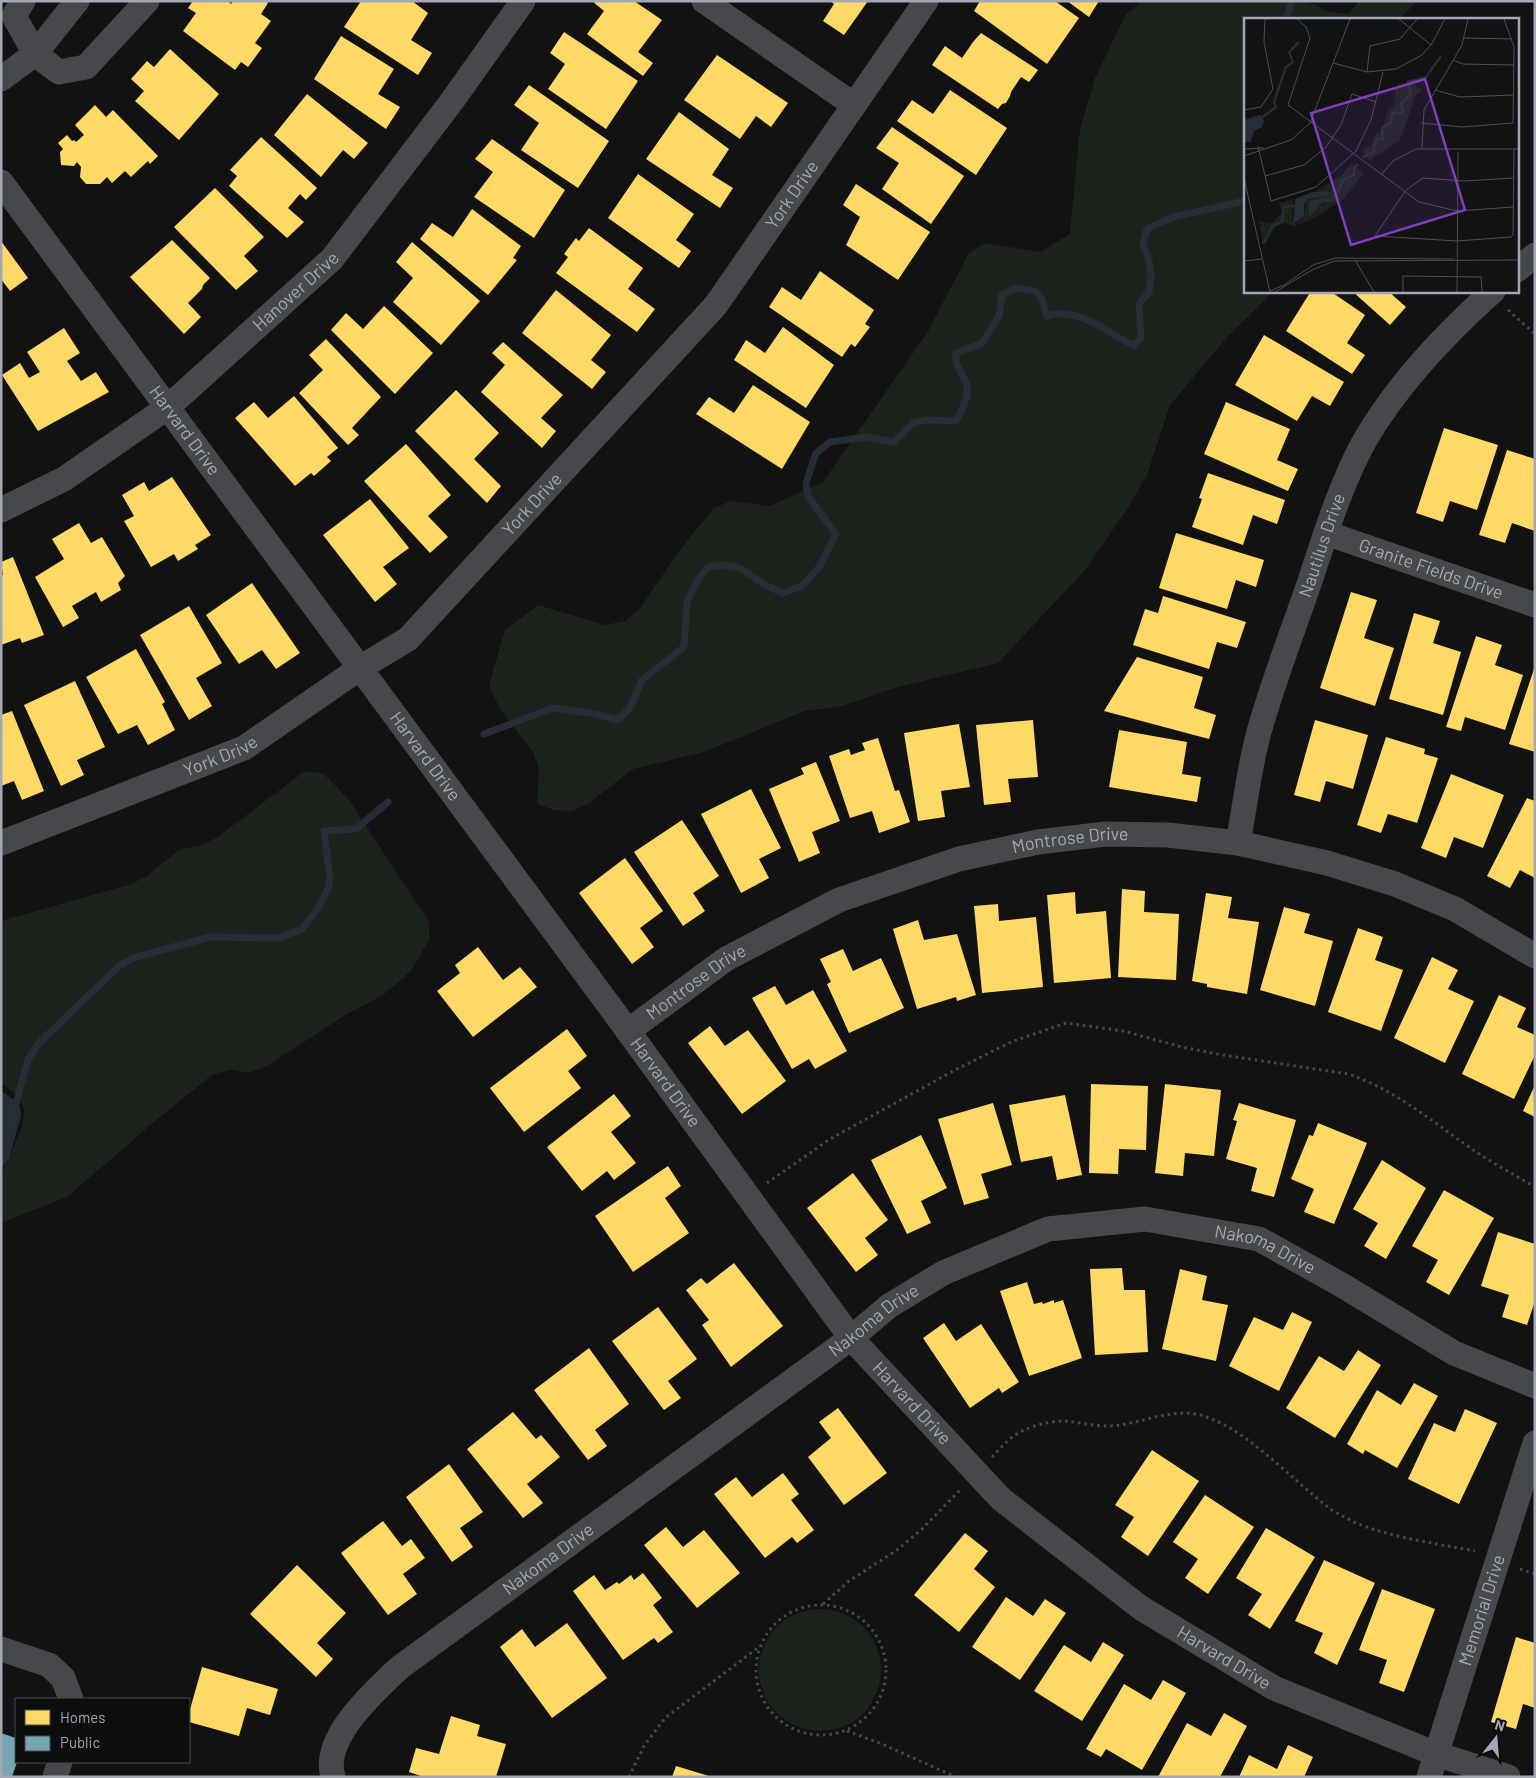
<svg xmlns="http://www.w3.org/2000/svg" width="1536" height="1778" viewBox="0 0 1536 1778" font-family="Barlow,sans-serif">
<rect width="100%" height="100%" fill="#121213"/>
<g fill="#1c231d">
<polygon points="1142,1 1305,1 1330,12 1349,14 1359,1 1418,1 1399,19 1245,19 1245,291 1274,291 1228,336 1170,405 1147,475 1129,506 1086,569 998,663 894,688 842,706 805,711 704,752 633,769 589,803 572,811 554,810 537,804 539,769 533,752 500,709 489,685 505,630 538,605 605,625 625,621 639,610 679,551 714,508 731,501 770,506 823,482 927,333 969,253 985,243 1040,252 1070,234 1080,129 1095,78 1126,14"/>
<path d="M305,771L324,774L349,800L429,922V940L411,971L383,995L347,1014L267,1066L249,1073L232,1070L213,1074L155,1121L67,1197L1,1223V1172C8,1164 27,1119 24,1109C20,1096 12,1091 1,1083V921L131,884L147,876L180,849L199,846L216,838Z"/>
<circle cx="820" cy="1670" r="61"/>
</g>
<polygon fill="#262d34" points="1,1091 14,1100 20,1107 21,1116 9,1159 1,1169"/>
<g fill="#ffd966">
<polygon points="193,1 228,1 231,4 233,1 266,1 268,3 261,14 271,21 255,43 262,48 248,67 241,62 235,70 183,31 196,13 188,8"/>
<polygon points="361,1 412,1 428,13 411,40 432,53 418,75 344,27"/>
<polygon points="592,1 634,1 662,20 638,52 653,63 643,76 587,34 604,11"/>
<polygon points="831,1 868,1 844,35 823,21 834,4"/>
<polygon points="980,1 1055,1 1079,18 1047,64 974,11"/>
<polygon points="1067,1 1099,1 1089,17"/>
<polygon points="564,32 638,81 606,129 548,89 565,64 550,53"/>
<polygon points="981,33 1038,70 1029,82 1021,77 1011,92 1010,96 1006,103 1002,104 998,109 932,65 945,46 962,58 973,42"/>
<polygon points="341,36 394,69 378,94 400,107 386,129 314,79"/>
<polygon points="170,49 219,94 179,140 135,101 144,91 131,79 147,61 154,67"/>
<polygon points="717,55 788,103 771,127 756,116 740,139 684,100"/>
<polygon points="529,85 609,141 578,188 521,150 539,123 514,105"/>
<polygon points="950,90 1007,128 976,175 897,121 912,100 933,114"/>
<polygon points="307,94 368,143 354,159 343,150 321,177 274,135"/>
<polygon points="95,105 106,117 113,110 158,156 150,164 148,161 131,177 125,171 112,183 107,177 100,184 86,184 80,177 81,167 77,162 74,166 61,165 60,152 63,149 58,143 67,135 72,141 74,140 76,142 84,135 75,125"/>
<polygon points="679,112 729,149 712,175 733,188 720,208 646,159"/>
<polygon points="892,127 964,176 931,224 882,189 899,163 876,148"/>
<polygon points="261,137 317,188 306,200 300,194 288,208 304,222 287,238 229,186 237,176 230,170"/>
<polygon points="492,139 565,190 534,238 474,197 493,172 475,159"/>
<polygon points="638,174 694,214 676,240 691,251 679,268 608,218"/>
<polygon points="856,184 930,232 898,280 846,245 860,217 843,205"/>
<polygon points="215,188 264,237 244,256 258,271 236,290 174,227"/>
<polygon points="472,209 521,246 513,258 517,260 488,295 420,239 432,223 453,237"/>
<polygon points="589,228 643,268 628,289 655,309 637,332 556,273 568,257 564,254 576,238 579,241"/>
<polygon points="172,240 210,278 203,285 202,289 188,303 201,317 184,334 130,277"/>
<polygon points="1,241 28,278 10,291 1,279"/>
<polygon points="412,242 480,301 441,345 393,302 413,278 396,262"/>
<polygon points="820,271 874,310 865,324 870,327 855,347 851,344 842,357 769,307 782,287 801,300"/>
<polygon points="556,290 611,335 591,360 606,372 592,389 522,333"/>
<polygon points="1311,291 1330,291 1365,315 1347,343 1365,355 1352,374 1286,331"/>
<polygon points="1352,291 1388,291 1406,307 1390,325"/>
<polygon points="384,306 433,353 395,394 331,330 346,313 363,329"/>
<polygon points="783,327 834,365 806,408 734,360 746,340 765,353"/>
<polygon points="64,328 80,353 67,361 81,381 96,372 109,392 38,431 2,375 20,363 29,378 40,372 27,352"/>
<polygon points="1264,335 1344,382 1330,406 1312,396 1297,421 1235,385"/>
<polygon points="326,339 381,397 352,428 359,435 348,445 299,393 323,370 309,355"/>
<polygon points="503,342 563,395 541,418 556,431 542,448 481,392 505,365 492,353"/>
<polygon points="753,385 810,422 782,469 696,414 709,397 734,413"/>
<polygon points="456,390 499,433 474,459 501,486 487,503 415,431"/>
<polygon points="294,396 338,448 327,457 331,461 314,476 311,473 295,486 235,418 254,402 268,418"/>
<polygon points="1226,402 1290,429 1277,460 1298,469 1288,491 1204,454"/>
<polygon points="1444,428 1498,445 1477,510 1450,501 1443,522 1416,513"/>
<polygon points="406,444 451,495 428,516 448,537 430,553 364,481"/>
<polygon points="1507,450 1535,459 1535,531 1512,523 1505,543 1479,535"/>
<polygon points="1208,473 1285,500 1277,524 1253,515 1243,545 1192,527 1202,499 1199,498"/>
<polygon points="172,477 211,535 195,545 198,549 178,561 174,554 151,567 124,521 134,516 122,495 144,482 149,491"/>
<polygon points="370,499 409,548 383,567 397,584 375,602 323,535"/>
<polygon points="79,523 91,543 102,537 125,576 118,583 121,590 101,602 96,592 72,606 79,618 63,627 35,577 64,559 52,539"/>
<polygon points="1176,533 1264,560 1256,587 1236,580 1227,609 1159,588"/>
<polygon points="13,557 44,635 22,643 20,638 1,645 1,576 3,575 1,562"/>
<polygon points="252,583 300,653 276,669 262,650 239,664 206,615"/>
<polygon points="1351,592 1377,600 1364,638 1394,648 1375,706 1320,688"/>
<polygon points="1163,596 1246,622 1237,648 1217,642 1209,669 1133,645 1145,609 1158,613"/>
<polygon points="189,606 222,663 196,678 212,706 189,720 140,635"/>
<polygon points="1414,613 1440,621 1433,643 1461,652 1443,715 1389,699"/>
<polygon points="1476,636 1502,645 1495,665 1523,675 1505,730 1465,717 1461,731 1446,727"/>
<polygon points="136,649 165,702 162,704 175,730 148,745 137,725 118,734 86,677"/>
<polygon points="1137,657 1203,677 1194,708 1216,715 1209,739 1104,711"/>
<polygon points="1535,666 1535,752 1509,744"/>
<polygon points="75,681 105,747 77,760 84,775 61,786 24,705"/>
<polygon points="12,711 44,791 22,800 14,781 1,786 1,715"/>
<polygon points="1033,720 1038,777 1008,779 1011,802 984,805 976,725"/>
<polygon points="1315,720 1368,735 1353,789 1326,781 1320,802 1294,795"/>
<polygon points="959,724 970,787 941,791 945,817 918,821 904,733"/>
<polygon points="1119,730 1187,742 1182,774 1201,777 1197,802 1109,787"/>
<polygon points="1386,737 1425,749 1424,754 1438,758 1417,823 1388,814 1381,833 1357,825"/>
<polygon points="878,738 895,791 899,790 910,822 879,833 872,811 850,818 829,756 849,749 851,755 865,750 862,743"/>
<polygon points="816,762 840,821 812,832 820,853 799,862 769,789 804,774 801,768"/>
<polygon points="1451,774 1504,795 1483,848 1454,837 1446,858 1421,848"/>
<polygon points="751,789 781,848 759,859 769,878 741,893 701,814"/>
<polygon points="1527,798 1535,801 1535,878 1520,870 1510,888 1487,876"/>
<polygon points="682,820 719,876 693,893 705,911 683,926 634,852"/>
<polygon points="625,858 663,911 640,928 654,947 632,964 579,893"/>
<polygon points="1122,889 1145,891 1144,912 1179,914 1176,980 1118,977"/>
<polygon points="1075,892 1076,914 1106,911 1111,978 1054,983 1047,895"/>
<polygon points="1206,893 1232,897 1228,918 1259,922 1247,994 1207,987 1207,984 1192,981"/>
<polygon points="998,904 999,921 1036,917 1043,987 982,993 974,906"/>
<polygon points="1284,907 1310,914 1304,933 1333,941 1315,1006 1260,990"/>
<polygon points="918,920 924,940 957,934 976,995 957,1001 956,997 917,1009 893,929"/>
<polygon points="1358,928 1383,937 1375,960 1403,970 1381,1031 1328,1012"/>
<polygon points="478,947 503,980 520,967 537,987 473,1037 437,991 460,973 455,965"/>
<polygon points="843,949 853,971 881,958 904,1008 849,1033 827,984 831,982 820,959"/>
<polygon points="1432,957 1458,970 1448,989 1474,1001 1445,1063 1394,1038"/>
<polygon points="775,986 786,1005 813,990 847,1051 815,1069 809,1059 792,1069 752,998"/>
<polygon points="1499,995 1526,1008 1517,1027 1535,1035 1535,1055 1514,1099 1462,1074"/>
<polygon points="710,1026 725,1046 748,1030 786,1081 742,1114 688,1043"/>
<polygon points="567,1029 587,1056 568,1071 581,1088 524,1132 490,1088"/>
<polygon points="1091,1084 1148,1086 1146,1150 1119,1149 1118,1174 1089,1173"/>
<polygon points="1165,1084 1221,1090 1214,1156 1185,1153 1183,1176 1155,1173"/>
<polygon points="1535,1085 1535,1117 1523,1111"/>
<polygon points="614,1094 631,1116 611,1132 636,1163 614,1180 607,1171 582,1191 547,1147"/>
<polygon points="1065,1095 1082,1175 1057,1180 1052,1156 1021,1162 1009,1105"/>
<polygon points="993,1103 1012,1165 981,1174 989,1198 964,1205 938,1119"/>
<polygon points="1239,1103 1296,1120 1274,1197 1251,1191 1257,1168 1226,1159 1237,1121 1233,1120"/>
<polygon points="1318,1123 1367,1143 1334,1224 1304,1212 1314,1189 1291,1179 1309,1135 1313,1136"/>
<polygon points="921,1135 947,1188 921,1201 931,1223 907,1234 871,1160"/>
<polygon points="1382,1160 1426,1188 1386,1259 1364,1246 1378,1223 1353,1209"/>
<polygon points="668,1166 681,1186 665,1198 689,1233 633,1272 595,1216"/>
<polygon points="853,1173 888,1220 865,1238 878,1255 856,1272 807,1208"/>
<polygon points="1444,1190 1494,1218 1449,1295 1426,1282 1438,1260 1412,1246"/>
<polygon points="1498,1232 1535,1244 1535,1301 1527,1325 1502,1317 1509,1295 1481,1286"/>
<polygon points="734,1263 783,1326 731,1367 702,1325 709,1320 686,1290 701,1278 707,1284"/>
<polygon points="1122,1268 1124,1290 1145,1290 1148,1352 1095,1355 1090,1269"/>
<polygon points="1180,1269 1207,1276 1202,1300 1228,1305 1216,1361 1162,1349"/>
<polygon points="1027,1282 1034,1304 1042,1302 1043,1304 1054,1300 1054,1303 1063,1300 1082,1358 1029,1376 1000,1291"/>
<polygon points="658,1307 697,1359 668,1381 681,1398 664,1410 612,1341"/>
<polygon points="1292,1312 1312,1322 1279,1391 1229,1366 1254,1317 1283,1330"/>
<polygon points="944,1323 956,1341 981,1324 1019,1382 1002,1393 999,1388 970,1408 923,1338"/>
<polygon points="589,1348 629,1404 595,1430 607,1446 588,1460 534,1390"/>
<polygon points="1358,1350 1381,1365 1335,1438 1286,1408 1319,1356 1344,1371"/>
<polygon points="1414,1383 1438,1396 1397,1468 1365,1450 1363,1454 1347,1444 1377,1390 1401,1405"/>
<polygon points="838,1408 887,1473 844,1505 808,1457 831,1438 819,1422"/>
<polygon points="1465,1409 1497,1423 1459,1504 1408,1479 1434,1423 1455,1432"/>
<polygon points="513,1412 536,1439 541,1435 560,1457 527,1484 543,1503 523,1518 467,1449"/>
<polygon points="1152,1450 1199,1481 1148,1556 1121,1537 1134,1517 1115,1505"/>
<polygon points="449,1464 483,1512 460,1528 473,1547 452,1562 406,1497"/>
<polygon points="783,1473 799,1494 791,1500 814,1530 797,1543 792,1537 765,1558 714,1494 736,1477 752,1497"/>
<polygon points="1205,1495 1254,1527 1208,1594 1185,1578 1198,1559 1173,1542"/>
<polygon points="383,1521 402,1546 411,1539 425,1558 403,1574 417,1594 388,1615 341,1553"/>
<polygon points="666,1527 683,1547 704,1530 740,1573 697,1608 644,1545"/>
<polygon points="1266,1528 1315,1557 1270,1629 1248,1615 1262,1594 1236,1578"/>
<polygon points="965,1533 988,1551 974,1569 995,1587 959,1632 914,1595"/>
<polygon points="1324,1560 1375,1583 1337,1665 1314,1653 1323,1633 1295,1621"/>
<polygon points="297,1565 346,1613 317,1643 333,1659 316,1677 250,1614"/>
<polygon points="643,1573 662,1598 653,1605 673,1632 658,1643 654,1638 623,1660 573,1591 594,1575 605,1590 617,1582 619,1584 631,1575 634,1580"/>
<polygon points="1382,1589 1435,1609 1404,1692 1379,1683 1387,1660 1359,1650"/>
<polygon points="1006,1597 1033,1616 1045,1599 1066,1613 1020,1680 972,1647"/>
<polygon points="567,1623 607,1678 552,1718 500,1647 522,1629 535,1647"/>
<polygon points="1516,1637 1535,1643 1535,1708 1523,1704 1516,1729 1491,1722"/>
<polygon points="1103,1642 1124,1655 1082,1721 1034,1691 1064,1645 1091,1662"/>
<polygon points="202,1667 278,1689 270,1715 247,1708 239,1736 189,1722 189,1713"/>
<polygon points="1163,1680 1186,1693 1142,1770 1106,1749 1101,1757 1086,1749 1124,1684 1151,1700"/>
<polygon points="1224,1713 1247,1726 1220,1777 1158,1777 1187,1723 1211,1736"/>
<polygon points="451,1716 480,1725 477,1736 506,1744 496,1777 424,1777 409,1772 416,1748 439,1754"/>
<polygon points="1288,1745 1313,1757 1304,1777 1239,1777 1249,1755 1277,1769"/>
<polygon points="676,1766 709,1776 709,1777 672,1777"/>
</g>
<polygon fill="#76a5af" points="1,1733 16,1738 17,1762 12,1777 1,1777"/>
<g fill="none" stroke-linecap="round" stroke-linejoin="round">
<g stroke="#262d34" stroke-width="7">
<polyline points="1286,19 1292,1"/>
<path d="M484,734L553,708L595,714L618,720L630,708L642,680L684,647L687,602L697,581L708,567L723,565L740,568L765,585L783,593L802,586L820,566L836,534L808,496L806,483L816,453L830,442L866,437L894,442L913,423L925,420L956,421C961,412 969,398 967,387C965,374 954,368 956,353L982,343L999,316L1002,295L1016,288L1035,291L1042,299L1047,316C1065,309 1091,320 1107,330C1117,336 1124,342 1135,345L1141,338L1139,304L1149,292L1151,279L1149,260L1143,244L1147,229L1173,217L1245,201"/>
<polyline points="14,1111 28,1059 41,1041 118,967 133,958 210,937 278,938 302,929 319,907 328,889 330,878 324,831 356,829 388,802"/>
</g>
<g stroke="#48494d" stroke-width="3" stroke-dasharray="2.5 4" stroke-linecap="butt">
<polyline points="1508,310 1535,334"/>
<path d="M767,1183L830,1139L955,1070L1011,1042L1066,1023L1123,1031L1182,1047L1223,1055L1348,1074C1394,1089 1430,1120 1469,1147C1490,1162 1513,1174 1535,1187"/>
<path d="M992,1457C998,1451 1004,1444 1011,1438C1024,1427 1048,1421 1065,1421C1078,1422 1092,1426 1106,1426C1136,1426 1165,1409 1196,1414C1241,1423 1291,1479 1328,1507C1335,1513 1345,1517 1354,1522C1388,1537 1438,1544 1475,1551"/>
<polyline points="1520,1569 1535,1574"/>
<polyline points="823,1604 849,1581 897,1550 921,1530 960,1490"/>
<circle cx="821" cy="1670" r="65"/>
<polyline points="847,1731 882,1744 956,1777"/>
<polyline points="629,1777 644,1746 665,1718 759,1647"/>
</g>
<g stroke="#47484b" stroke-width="25">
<polyline points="23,1 14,16 35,54 59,72 86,67 147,1"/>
<polyline points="704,1 854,105"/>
<polyline points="1,79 35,54 77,1"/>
<path id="s1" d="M1,182L628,1031L851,1338L1001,1499L1141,1608L1274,1688L1436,1754L1508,1777"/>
<polyline points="1517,270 1535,255"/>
<path id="s2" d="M1,510L64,479L168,407L332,259L452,101L523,1"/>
<path id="s3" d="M1326,533L1535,605"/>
<path id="s4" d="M1,843L244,748L360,668L408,639L716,305L926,1"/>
<path id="s5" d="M1238,843C1245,806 1249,768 1259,732C1273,682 1292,633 1309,584C1325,536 1340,485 1365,440C1398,383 1445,334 1493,291"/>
<path id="s6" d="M628,1031L726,959L839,900L959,859L1038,842L1106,834L1168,835L1238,843L1327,863L1395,884L1455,909L1535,956"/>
<polyline points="1,1649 49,1665 63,1678 71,1699"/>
<polyline points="55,1777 60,1762"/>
<path id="s7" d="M333,1777C321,1738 374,1692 399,1668L851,1338L889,1306L943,1273L1048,1229L1145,1219L1259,1239L1340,1284L1454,1353L1535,1386"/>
<path id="s8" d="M1429,1777L1535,1443"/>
</g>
</g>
<g text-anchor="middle" stroke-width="5" stroke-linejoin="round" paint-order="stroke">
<g font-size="18" fill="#a3a8b4" stroke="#0d0d0e">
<text dy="6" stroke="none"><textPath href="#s4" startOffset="1046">York Drive</textPath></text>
<text dy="6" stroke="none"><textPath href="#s2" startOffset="369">Hanover Drive</textPath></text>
<text dy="6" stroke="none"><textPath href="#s1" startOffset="309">Harvard Drive</textPath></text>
<text dy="6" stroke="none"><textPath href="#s4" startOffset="641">York Drive</textPath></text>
<text dy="6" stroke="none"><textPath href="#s5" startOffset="310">Nautilus Drive</textPath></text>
<text dy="6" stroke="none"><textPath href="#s3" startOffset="111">Granite Fields Drive</textPath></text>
<text dy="6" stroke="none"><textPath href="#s4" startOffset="236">York Drive</textPath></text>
<text dy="6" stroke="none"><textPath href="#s1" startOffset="714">Harvard Drive</textPath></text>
<text dy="6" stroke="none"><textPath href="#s6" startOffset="489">Montrose Drive</textPath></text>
<text dy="6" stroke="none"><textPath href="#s6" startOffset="84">Montrose Drive</textPath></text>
<text dy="6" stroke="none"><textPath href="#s1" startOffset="1119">Harvard Drive</textPath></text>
<text dy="6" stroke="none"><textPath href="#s7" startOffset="1142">Nakoma Drive</textPath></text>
<text dy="6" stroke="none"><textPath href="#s7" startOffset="722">Nakoma Drive</textPath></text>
<text dy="6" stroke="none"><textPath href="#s1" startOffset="1524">Harvard Drive</textPath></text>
<text dy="6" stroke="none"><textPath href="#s7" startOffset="318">Nakoma Drive</textPath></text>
<text dy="6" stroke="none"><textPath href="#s8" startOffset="175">Memorial Drive</textPath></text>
<text dy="6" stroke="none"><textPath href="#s1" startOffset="1929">Harvard Drive</textPath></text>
</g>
</g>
<g transform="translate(1244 18)">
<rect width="275" height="275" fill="#121213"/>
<path d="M170,60L171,68L179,72L172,77L156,122L125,143L118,131L127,127L131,117L139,112L144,92L151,88V71L155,65L167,66ZM107,146L120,155L99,182L64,203L50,208L40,205L33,207L19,227L15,202L26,206L38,195L35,185L49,181L48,204L51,206L60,200L62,182L86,177L63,186L66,200L76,187L94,181L93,176L71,173L97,158Z" fill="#1c231d"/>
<path d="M16,97L20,102L18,109L10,113L7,124H0V102ZM83,173L93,177V183L78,185L65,200L64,183L87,178L64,181L60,186V199L49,206L51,181L68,174Z" fill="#262d34"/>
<path fill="none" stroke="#262d34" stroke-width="2.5" d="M17,100L32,89L30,84L42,49L49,44L45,34L55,24M119,139L129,135L132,121H139L138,110L147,105L148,95H159L157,86L167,76L164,64L182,59L197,38M93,176L98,163L110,157V150L114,146M18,225L21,224L28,208L38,204L40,189L51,188"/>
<path fill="none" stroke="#4c4e53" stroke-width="1" d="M53,1L62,9L66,20L44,87L175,184L213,193L269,189M155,1L187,27M220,20L268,21M209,42L219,46L270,47M89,45L123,54L152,51L178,37L187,27L201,1M123,54L126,28L156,21L173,1M191,72L216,79L270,77M0,92L17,89L29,71L20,24L21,1M177,105L218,109L269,105L270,29L260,1M14,128L27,183L72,169L112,133L127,102L139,54M178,130L180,92L218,27L224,1M0,131L20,130M0,138L47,122L66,105L106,1M137,157L149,143L172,131H275M21,158L60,147L82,129L97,107L108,76L132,84M0,160L26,274M269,160L220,163L179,160L162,172L131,218L213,223L267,219L269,217L270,131M111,242L130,274M0,243L18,241M26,273L40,267L69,247L91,240L211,241M31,274L68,252L90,243L275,242M159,274V258L237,259L238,274M213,274L214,134"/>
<path fill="#813fbd" fill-opacity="0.15" stroke="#813fbd" stroke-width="2.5" d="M181,61L221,192L107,227L67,95Z"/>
<rect width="275" height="275" fill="none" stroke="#a3a8b4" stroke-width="2.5"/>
</g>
<rect width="1536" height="1778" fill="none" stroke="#a3a8b4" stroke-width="5"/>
<rect x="15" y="1698" width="175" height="65" fill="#0d0d0e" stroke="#494b50"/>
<rect x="25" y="1710" width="25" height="15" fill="#ffd966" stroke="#494b50"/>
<text x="60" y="1723" font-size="15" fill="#a3a8b4">Homes</text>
<rect x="25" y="1736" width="25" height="15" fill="#76a5af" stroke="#494b50"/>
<text x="60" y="1748" font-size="15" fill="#a3a8b4">Public</text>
<g transform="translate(1496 1738) rotate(17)" stroke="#0d0d0e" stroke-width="4" paint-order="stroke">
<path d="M0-4L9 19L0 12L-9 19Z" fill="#a3a8b4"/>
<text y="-8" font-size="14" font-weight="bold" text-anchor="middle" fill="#a3a8b4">N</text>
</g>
</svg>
